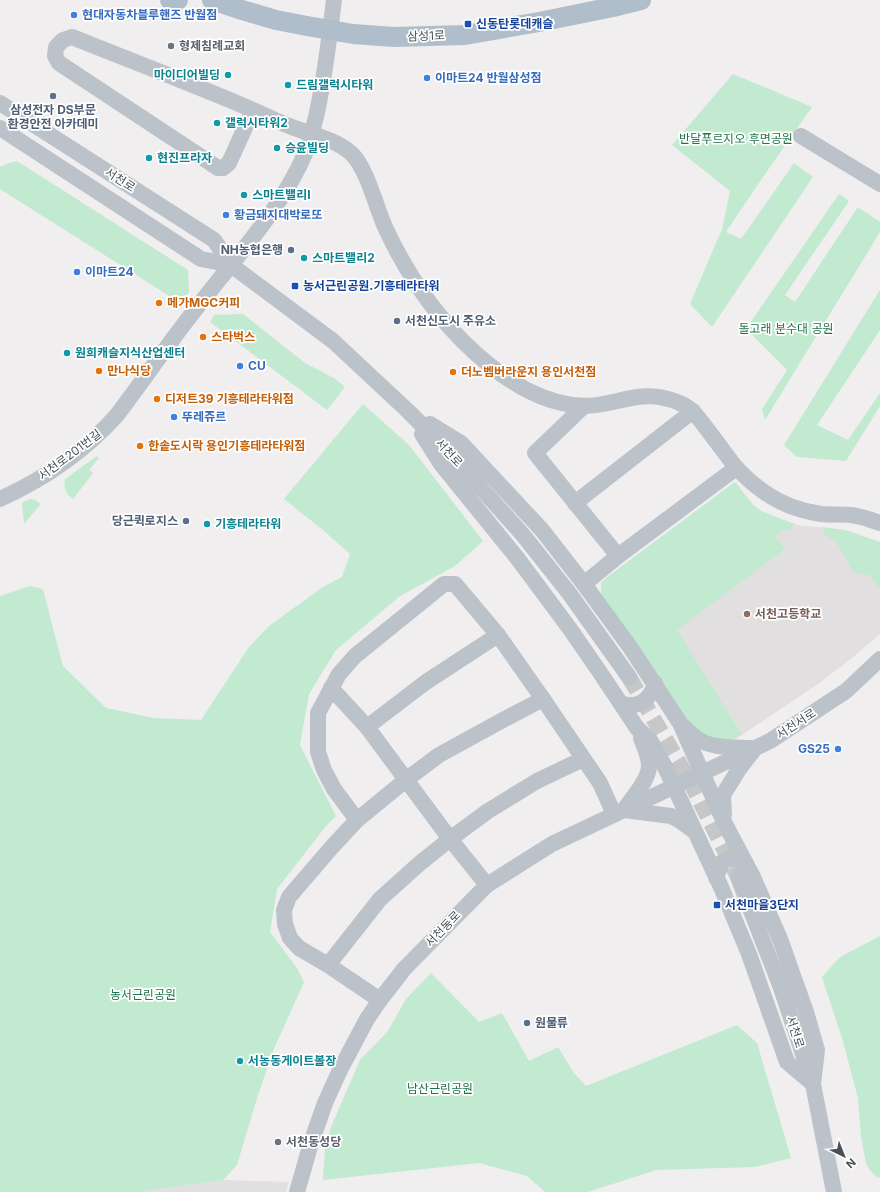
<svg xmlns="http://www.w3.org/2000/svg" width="880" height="1192" viewBox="0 0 880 1192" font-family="Inter,'Noto Sans KR',sans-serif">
<rect width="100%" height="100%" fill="#f0eeee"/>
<g fill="#e1dfdf">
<polygon points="735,482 753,505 761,511 797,525 845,530 880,542 880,634 852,658 818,684 742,735 726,743 694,730 601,595 601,583 606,578"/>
<polygon points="223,1180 289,1182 286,1192 139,1192"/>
</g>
<g fill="#c1ead1">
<polygon points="733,74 812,107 763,177 726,232 741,239 794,163 813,177 712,327 690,304 722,229 730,191 672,145"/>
<polygon points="17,161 188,270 189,292 182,304 0,189 0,167 6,164"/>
<polygon points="839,194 849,201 785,295 795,302 858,207 880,222 880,232 765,420 762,409 787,370 746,329"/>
<polygon points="880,290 880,330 817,425 848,440 880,393 880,406 846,461 797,457 784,445"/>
<polygon points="243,314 305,363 334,378 345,387 327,410 210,322 214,315"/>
<polygon points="363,404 409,445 483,541 455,566 400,596 336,650 309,694 300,745 336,816 326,826 277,889 270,932 297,968 304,982 273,1051 257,1098 237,1165 223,1180 139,1192 0,1192 0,596 30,586 43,589 54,632 63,666 106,708 154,718 201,720 249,647 269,626 323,587 342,577 350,554 323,530 284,499"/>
<path d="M97,456L99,458L89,470L93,473L73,499C66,494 63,487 65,479Z"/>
<polygon points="735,482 753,505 761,511 794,524 791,530 782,530 776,537 785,549 677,630 742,735 726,743 694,730 601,595 601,583 606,578"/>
<polygon points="30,499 35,500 41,504 24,524 22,503"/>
<polygon points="822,527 845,530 880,542 880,589 869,575 854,573 836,541 825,535"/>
<polygon points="880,936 880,1177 878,1178 869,1169 866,1163 861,1137 858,1098 842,1038 822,977 840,957"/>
<polygon points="431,973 479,1022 502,1013 529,1061 558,1047 574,1073 586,1086 737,1025 757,1043 791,1158 755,1167 656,1170 588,1192 545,1192 527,1176 479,1163 323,1180 325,1148 331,1127 360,1060 388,1031 406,999"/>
</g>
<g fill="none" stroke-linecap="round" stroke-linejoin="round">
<polyline stroke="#c6c7c9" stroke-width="16" stroke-dasharray="16 8" stroke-linecap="butt" points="629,677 691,783 738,877"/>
<g stroke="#bbc2c9" stroke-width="16">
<polyline points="0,103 214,240 231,265 333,341 408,411 448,451 523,535 569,593 629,677"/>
<path d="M253,110L229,163L223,168H218L59,63L55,56L56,47L63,40L72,37C132,61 192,84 251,109C265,115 278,122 292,127C312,135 336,139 352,154C367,169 376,207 385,227C409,279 444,328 488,364C520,390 561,412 603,404C625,400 645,392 668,399C673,400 678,402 682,404C693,409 700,420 707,429C716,441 725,453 734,465C743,475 754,485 764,492C781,504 801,511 821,514C831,515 841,514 851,515C861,516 871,520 880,523"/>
<polyline points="0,128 201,259 231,265"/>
<polyline points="801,136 880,184"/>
<polyline points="584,406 535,453 618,556"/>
<polyline points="430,424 461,443 542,530 584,584 630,647 680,723 724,822 753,877 780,939 806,1012 817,1050 813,1084"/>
<polyline points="422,434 441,464 518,559 570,629 599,671 637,728 650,740 665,767 721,887 749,954 787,1062 813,1084"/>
<path d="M0,499C44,479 85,451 117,415C147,375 175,334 206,296C243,249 284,205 307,149C311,139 313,127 316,117C325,78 329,39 334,0"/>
<polyline points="575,503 693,411"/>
<polyline points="584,584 618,556 736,468"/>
<polyline points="331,688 367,727 450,839 487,885"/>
<path d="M621,703C624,704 627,705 630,705C643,706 653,694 655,683"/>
<polyline points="367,727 426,682 498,635"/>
<path d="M684,727C688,731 692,735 696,738C712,749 734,747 753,748"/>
<path d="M641,738C644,747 649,756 649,766C649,780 632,798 624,810L671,816L679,820L694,831"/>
<polyline points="724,815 723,795 739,769 753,751"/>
<polyline points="357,820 334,789 324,770 318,752 318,713 339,674 355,656 444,584 455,584 498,635 543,699 600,783 614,814"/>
<polyline points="738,877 780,985 813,1084 834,1192"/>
<polyline points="716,878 722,862 731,858 745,862"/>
<polyline points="328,965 380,899 419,864 450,839 488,811 537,781 583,759"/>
<polyline points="380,1000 328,965 299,948 290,938 285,924 284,910 289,897 331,848 357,820 407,779 439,755 503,720 543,699"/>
<polyline points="297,1192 311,1143 325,1103 340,1070 367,1019 380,1000 404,969 487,885 552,844 770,741 846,691 880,659"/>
</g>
<g stroke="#b0bdca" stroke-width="20">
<polyline points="170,0 178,0"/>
<polyline points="212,0 242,10 276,20 307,26 353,34 394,37 465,35 539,22 613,7 641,0"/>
</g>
</g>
<g fill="#3f7fe0" stroke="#fff" stroke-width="1.5">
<circle cx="74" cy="15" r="4"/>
<circle cx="427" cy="78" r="4"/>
<circle cx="226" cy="215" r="4"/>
<circle cx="77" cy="272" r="4"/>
<circle cx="240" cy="366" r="4"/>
<circle cx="174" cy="417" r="4"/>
<circle cx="838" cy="749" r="4"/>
</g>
<g fill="#1a4fb4" stroke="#fff" stroke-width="1.5">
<rect x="464" y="20" width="8" height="8" rx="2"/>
<rect x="291" y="282" width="8" height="8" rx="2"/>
<rect x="713" y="901" width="8" height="8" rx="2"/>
</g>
<g fill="#6b7280" stroke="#fff" stroke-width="1.5">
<circle cx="171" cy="46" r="4"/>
<circle cx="278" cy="1142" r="4"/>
</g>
<g fill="#0f9aa8" stroke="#fff" stroke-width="1.5">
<circle cx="228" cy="75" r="4"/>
<circle cx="288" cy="85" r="4"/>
<circle cx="217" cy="123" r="4"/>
<circle cx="277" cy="148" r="4"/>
<circle cx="149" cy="158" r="4"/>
<circle cx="244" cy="195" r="4"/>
<circle cx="304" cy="258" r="4"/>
<circle cx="67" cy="353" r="4"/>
<circle cx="207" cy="524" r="4"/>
<circle cx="240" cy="1061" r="4"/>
</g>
<g fill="#5c6f8a" stroke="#fff" stroke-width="1.5">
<circle cx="53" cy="96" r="4"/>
<circle cx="291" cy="250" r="4"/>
<circle cx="397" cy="321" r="4"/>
<circle cx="186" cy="521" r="4"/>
<circle cx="527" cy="1023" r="4"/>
</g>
<g fill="#e8710a" stroke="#fff" stroke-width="1.5">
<circle cx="159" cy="303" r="4"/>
<circle cx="203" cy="337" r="4"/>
<circle cx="99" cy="371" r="4"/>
<circle cx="453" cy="372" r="4"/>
<circle cx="157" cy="399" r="4"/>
<circle cx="140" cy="446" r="4"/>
</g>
<circle fill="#8d6e63" stroke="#fff" stroke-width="1.5" cx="747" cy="614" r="4"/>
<g text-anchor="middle" stroke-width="3.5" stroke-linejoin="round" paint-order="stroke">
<g font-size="12" font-weight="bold" fill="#366cbe" stroke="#fff" text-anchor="start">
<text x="82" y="19">현대자동차블루핸즈 반월점</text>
<text x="435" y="82">이마트24 반월삼성점</text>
<text x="234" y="219">황금돼지대박로또</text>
<text x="85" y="276">이마트24</text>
<text x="248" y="370">CU</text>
<text x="182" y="421">뚜레쥬르</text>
<text x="830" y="753" text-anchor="end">GS25</text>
</g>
<g font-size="12" font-weight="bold" fill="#164399" stroke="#fff" text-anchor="start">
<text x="476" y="28">신동탄롯데캐슬</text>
<text x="303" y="290">농서근린공원.기흥테라타워</text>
<text x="725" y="909">서천마을3단지</text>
</g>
<g font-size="12" fill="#485159" stroke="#fff">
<text transform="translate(426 36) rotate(-2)" y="4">삼성1로</text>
<text transform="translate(120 180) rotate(33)" y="4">서천로</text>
<text transform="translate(449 453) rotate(47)" y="4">서천로</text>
<text transform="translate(70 455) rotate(-37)" y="4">서천로201번길</text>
<text transform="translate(796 724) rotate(-33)" y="4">서천서로</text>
<text transform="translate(443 929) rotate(-46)" y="4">서천동로</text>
<text transform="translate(795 1032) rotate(72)" y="4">서천로</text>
</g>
<g font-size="12" font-weight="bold" fill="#5b616d" stroke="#fff" text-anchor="start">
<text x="179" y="50">형제침례교회</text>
<text x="286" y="1146">서천동성당</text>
</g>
<g font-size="12" font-weight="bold" fill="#0d838f" stroke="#fff" text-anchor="start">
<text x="220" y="79" text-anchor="end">마이디어빌딩</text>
<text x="296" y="89">드림갤럭시타워</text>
<text x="225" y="127">갤럭시타워2</text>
<text x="285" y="152">승윤빌딩</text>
<text x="157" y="162">현진프라자</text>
<text x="252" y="199">스마트밸리I</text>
<text x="312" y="262">스마트밸리2</text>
<text x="75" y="357">원희캐슬지식산업센터</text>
<text x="215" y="528">기흥테라타워</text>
<text x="248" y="1065">서농동게이트볼장</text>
</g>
<g font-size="12" font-weight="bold" fill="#4e5e75" stroke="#fff" text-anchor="end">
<text x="53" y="114" text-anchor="middle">삼성전자 DS부문<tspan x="53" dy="14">환경안전 아카데미</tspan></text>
<text x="283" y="254">NH농협은행</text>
<text x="405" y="325" text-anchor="start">서천신도시 주유소</text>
<text x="178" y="525">당근퀵로지스</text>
<text x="535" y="1027" text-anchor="start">원물류</text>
</g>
<g font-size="12" fill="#20734a" stroke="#fff">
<text x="736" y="143">반달푸르지오 후면공원</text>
<text x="786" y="333">돌고래 분수대 공원</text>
<text x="143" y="999">농서근린공원</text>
<text x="440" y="1093">남산근린공원</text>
</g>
<g font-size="12" font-weight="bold" fill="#c56008" stroke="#fff" text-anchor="start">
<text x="167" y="307">메가MGC커피</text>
<text x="211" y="341">스타벅스</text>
<text x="107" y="375">만나식당</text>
<text x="461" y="376">더노벰버라운지 용인서천점</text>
<text x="165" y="403">디저트39 기흥테라타워점</text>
<text x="148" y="450">한솥도시락 용인기흥테라타워점</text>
</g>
<g font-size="12" font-weight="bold" fill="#785e54" stroke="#fff" text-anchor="start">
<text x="755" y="618">서천고등학교</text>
</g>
</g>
<g transform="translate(844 1156) rotate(137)" stroke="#ffffff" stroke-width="3" paint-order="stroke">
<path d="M0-3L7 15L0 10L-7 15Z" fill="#485159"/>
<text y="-6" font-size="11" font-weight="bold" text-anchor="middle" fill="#485159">N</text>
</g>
</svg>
